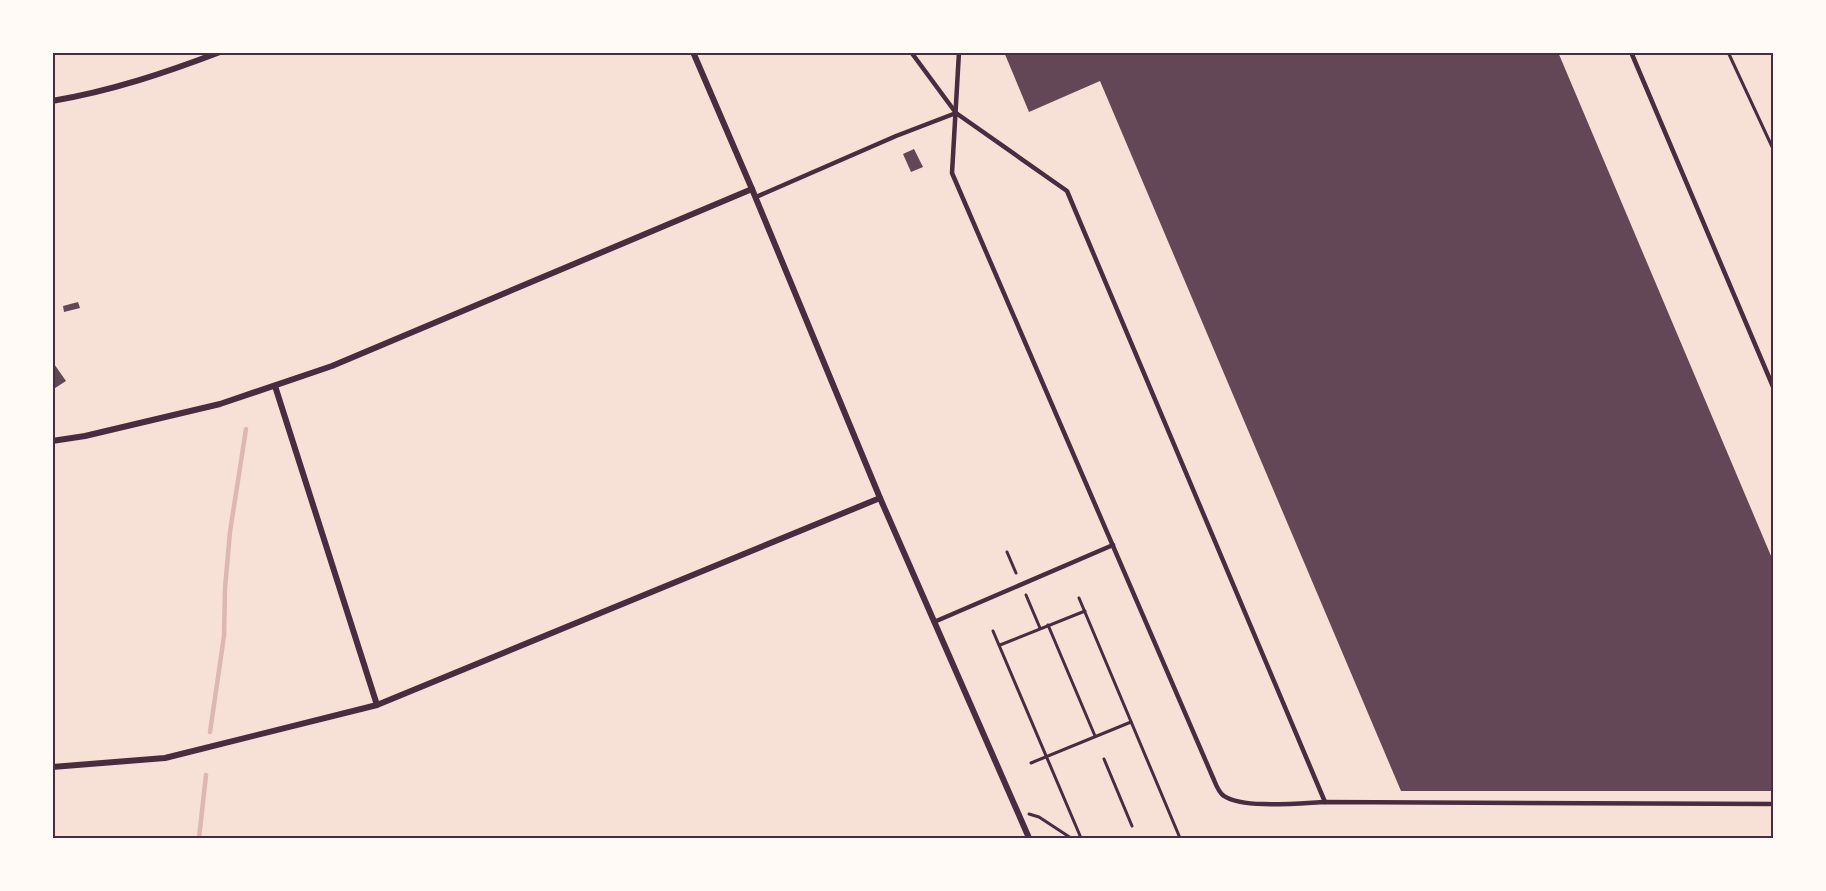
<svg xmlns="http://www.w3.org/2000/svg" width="1826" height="891" viewBox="0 0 1826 891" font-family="'Asap Condensed',sans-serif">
<rect width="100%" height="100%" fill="#f7e1d7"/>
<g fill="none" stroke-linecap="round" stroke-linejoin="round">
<g stroke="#dcb8b0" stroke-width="4.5">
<polyline points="210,732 224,636 225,588 230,532 246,429"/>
<polyline points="199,838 206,775"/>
</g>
</g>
<g fill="#644757">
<polygon points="1004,52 1558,52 1774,563 1774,791 1401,791 1100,81 1029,112"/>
<polygon points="914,149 923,167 911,172 903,154"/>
<polygon points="78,302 80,308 64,312 63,306"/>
<polygon points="52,361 66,381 52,390"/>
</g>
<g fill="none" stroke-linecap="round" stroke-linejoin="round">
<g stroke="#4a2c40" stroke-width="3">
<polyline points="1728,52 1774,151"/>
<polyline points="1007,552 1016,573"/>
<polyline points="1026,595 1040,628"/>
<polyline points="1079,598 1180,838"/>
<polyline points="1048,625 1095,736"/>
<polyline points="993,631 1081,838"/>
<polyline points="1000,645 1085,611"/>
<polyline points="1104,759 1132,826"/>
<polyline points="1031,763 1131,722"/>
<polyline points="1029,814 1039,817 1071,838"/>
</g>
<g stroke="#4a2c40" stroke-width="4.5">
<polyline points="911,52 956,113 1067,191 1325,802"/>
<path d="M959,52L952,173L1214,780C1216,785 1219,793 1224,796C1243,809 1301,803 1325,802L1774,804"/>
<polyline points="1631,52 1774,389"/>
<polyline points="756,197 896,136 956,113"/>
<polyline points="934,622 1113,545"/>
</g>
<g stroke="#4a2c40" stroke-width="6">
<polyline points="693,52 752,189 880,498 1029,838"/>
<path d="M52,101C111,91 165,73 220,52"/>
<polyline points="275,386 377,705"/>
<polyline points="52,441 85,436 220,404 332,366 752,189"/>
<polyline points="52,767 165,758 377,705 880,498"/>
</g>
</g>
<rect width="1826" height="891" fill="none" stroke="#fffaf5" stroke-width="108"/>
<rect x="54" y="54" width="1718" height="783" fill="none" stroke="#4a2c40" stroke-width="2"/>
</svg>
